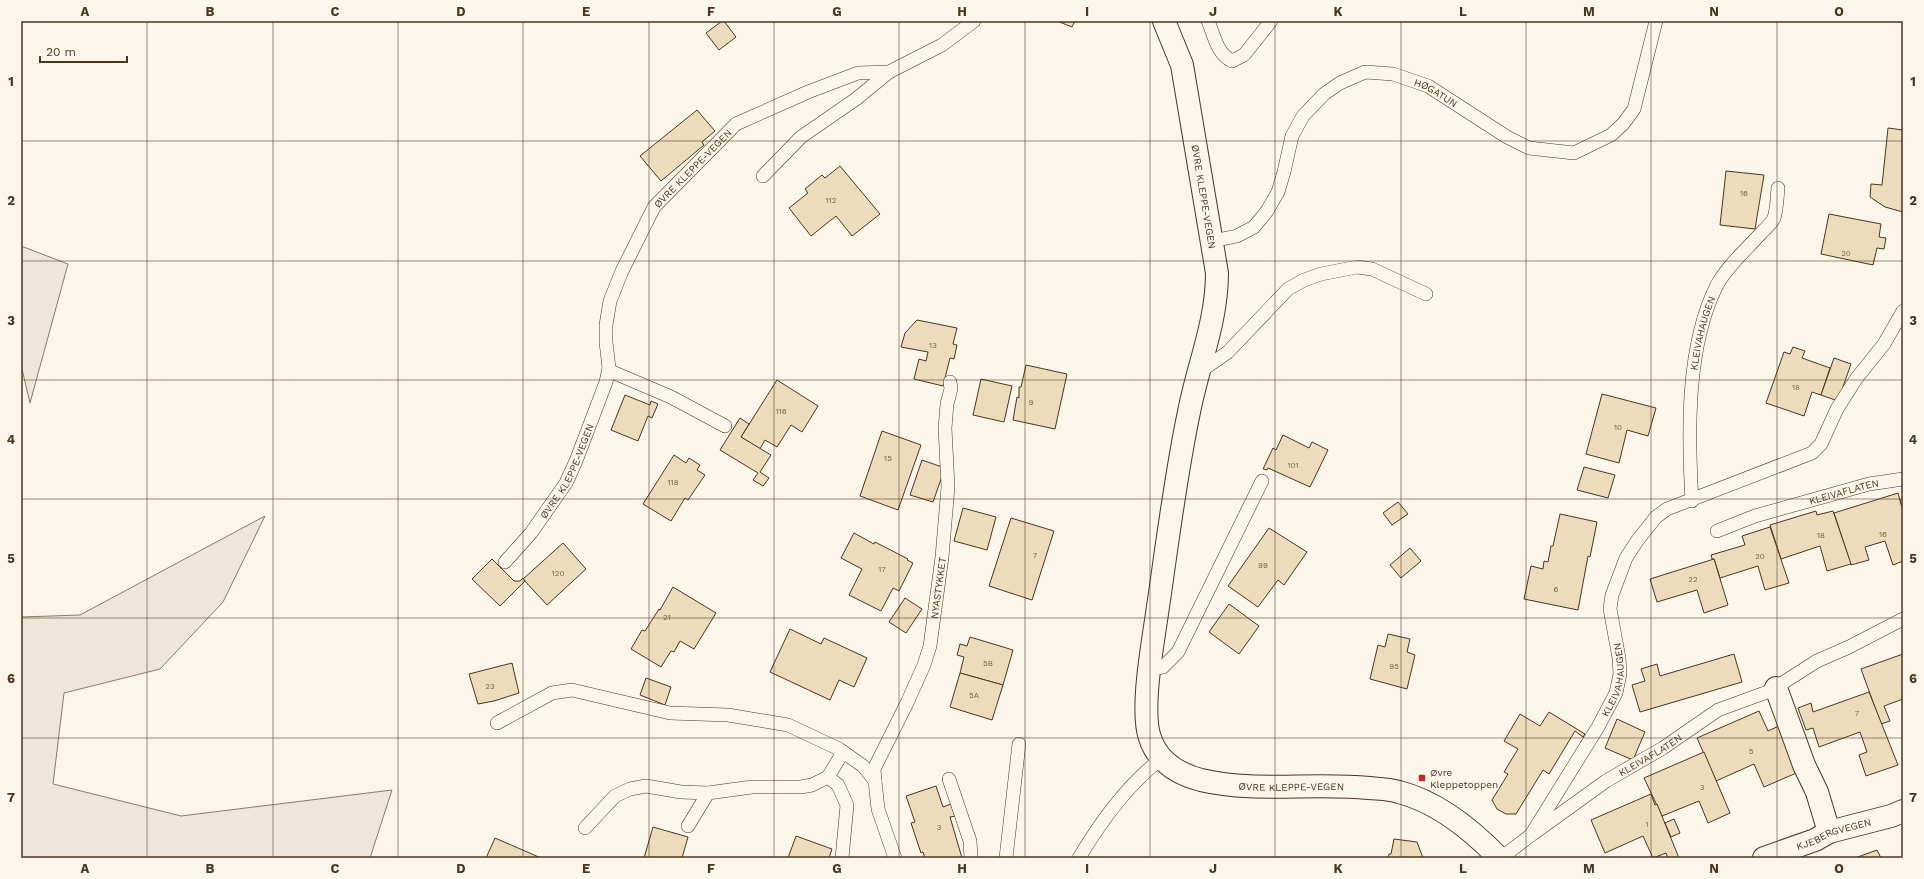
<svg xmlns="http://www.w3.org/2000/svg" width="1924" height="879" viewBox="0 0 1924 879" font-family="'Work Sans',sans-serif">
<rect width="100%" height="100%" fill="#fbf6e9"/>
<g fill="#ede6d9" stroke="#887966">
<polygon points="21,246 68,264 30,403 21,365"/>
<polygon points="265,516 223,602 160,669 64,693 53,784 181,816 392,790 370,858 21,858 21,617 80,615"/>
</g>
<g fill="#ecdcbc" stroke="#4a3520">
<polygon points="722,21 724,21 736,37 719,50 706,33"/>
<polygon points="1057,21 1075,21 1072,27"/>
<polygon points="697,110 715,131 702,142 704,145 661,181 640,156"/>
<polygon points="1888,128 1903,130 1903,212 1885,207 1870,197 1871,184 1882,185"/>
<polygon points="840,166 880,214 852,236 836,216 811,236 789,208 808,193 805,189 822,175 825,178"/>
<polygon points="1726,171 1764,175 1755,229 1720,225"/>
<polygon points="1829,214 1881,224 1879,237 1886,238 1884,249 1877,248 1873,265 1821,254"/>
<polygon points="917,320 957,328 953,344 957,345 954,359 950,358 943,386 914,379 919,359 926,361 928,352 901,347 905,333"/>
<polygon points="1793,347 1805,351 1802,358 1830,368 1821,395 1812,392 1804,416 1766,403 1784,352 1790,354"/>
<polygon points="1834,358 1851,364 1838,401 1821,395"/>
<polygon points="1026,365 1067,374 1055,429 1013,420 1017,397 1019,398 1019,387 1021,387"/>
<polygon points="981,379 1012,386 1004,422 973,415"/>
<polygon points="777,380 818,406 802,432 791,425 777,447 765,440 760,449 741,437"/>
<polygon points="1602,394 1656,408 1648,436 1627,430 1619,463 1586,454"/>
<polygon points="625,395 650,405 651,401 658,404 652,418 648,416 638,441 611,430"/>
<polygon points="740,418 749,424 741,437 771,455 760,472 769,478 763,486 753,480 758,473 720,450"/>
<polygon points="882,431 921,445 898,510 860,496"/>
<polygon points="1283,435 1309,448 1312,442 1328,450 1310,487 1268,468 1267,470 1263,469 1273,448 1276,450"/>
<polygon points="674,455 686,463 689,458 700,465 697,470 705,475 688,500 685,498 671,521 643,504"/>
<polygon points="922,460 945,468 933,502 910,495"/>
<polygon points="1584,467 1615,475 1608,498 1577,490"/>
<polygon points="1898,493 1903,511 1903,561 1893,565 1885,541 1865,547 1869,560 1851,565 1834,513"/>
<polygon points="1903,499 1903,511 1900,500"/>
<polygon points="1398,502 1408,514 1392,525 1383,513"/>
<polygon points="963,508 996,517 987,550 954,541"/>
<polygon points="1816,511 1817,515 1833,511 1851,564 1827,571 1820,546 1781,559 1770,525"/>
<polygon points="1560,514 1597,522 1590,557 1588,556 1578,610 1524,599 1531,566 1543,569 1544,561 1548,562 1551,546 1553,546"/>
<polygon points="1011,518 1054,531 1032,600 989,586"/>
<polygon points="1770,527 1789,583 1765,590 1758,566 1720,578 1714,559 1712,559 1711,555 1745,545 1742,536"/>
<polygon points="1269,528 1307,552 1284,585 1278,580 1258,607 1228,586"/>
<polygon points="854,533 874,544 875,542 908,559 907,560 913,563 899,591 893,588 881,611 849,595 862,569 841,558"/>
<polygon points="563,543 586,569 547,605 523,579"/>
<polygon points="1410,548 1421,561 1401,578 1390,565"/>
<polygon points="492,559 514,581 520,581 523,578 525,581 500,606 472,579"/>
<polygon points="1714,559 1728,605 1704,613 1697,590 1657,602 1650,579"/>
<polygon points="673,587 716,613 694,649 680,641 674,652 671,651 661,667 631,649 642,630 645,631 659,609 660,610"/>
<polygon points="905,598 922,609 906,633 889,622"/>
<polygon points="1229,604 1259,626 1239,654 1209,632"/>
<polygon points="790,629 821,644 824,638 867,658 854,687 839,680 830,700 770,672"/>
<polygon points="1388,634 1410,639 1407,652 1415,655 1407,689 1370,679 1378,645 1385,647"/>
<polygon points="970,637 1013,650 1003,685 960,673 964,657 957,655 960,644 967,646"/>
<polygon points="1734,654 1742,682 1640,712 1632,685 1645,681 1641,669 1657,664 1660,676"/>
<polygon points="1903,654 1903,699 1884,706 1890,721 1881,724 1861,669"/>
<polygon points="512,663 519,693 494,701 478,704 469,674"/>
<polygon points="960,673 1003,685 992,720 950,707"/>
<polygon points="646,678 671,687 665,705 640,695"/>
<polygon points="1869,692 1898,765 1866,776 1859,755 1867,752 1860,732 1819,747 1813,728 1806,730 1798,708 1811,703 1813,712"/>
<polygon points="1759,711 1768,731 1781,725 1801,771 1764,787 1754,764 1716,781 1697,738"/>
<polygon points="1549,712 1585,734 1583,737 1575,731 1549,774 1543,770 1516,814 1506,814 1497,809 1492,800 1508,774 1504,772 1518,749 1504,741 1520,714 1540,726"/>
<polygon points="1617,719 1645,732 1633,760 1605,748"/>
<polygon points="1704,752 1730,813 1708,823 1699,801 1662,816 1644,778"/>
<polygon points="936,786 943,807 951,804 955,816 950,817 962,858 925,858 923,852 921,853 911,823 915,822 906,796"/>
<polygon points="1651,794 1655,805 1657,804 1679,858 1668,858 1666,853 1653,858 1643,836 1605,853 1591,820"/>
<polygon points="1674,819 1680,833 1671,837 1665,823"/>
<polygon points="653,827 688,837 682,858 644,858"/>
<polygon points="796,836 832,849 829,858 788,858"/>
<polygon points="495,838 541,858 486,858"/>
<polygon points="1394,839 1417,842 1423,858 1388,858 1389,854 1391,854"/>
<polygon points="1877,850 1881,858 1855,858"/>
</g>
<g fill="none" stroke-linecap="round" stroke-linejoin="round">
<defs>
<g id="service">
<path d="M1208,21C1214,35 1217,54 1232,61L1244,55L1271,21"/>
<polyline points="763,176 801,137 856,99 889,72"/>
<path id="s1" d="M1212,241L1237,236L1254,227L1267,211L1278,192L1284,172L1292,136L1303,116L1324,94L1340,83L1365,72L1393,74L1428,86L1507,137L1529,148L1574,153L1611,135L1623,124L1634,109L1656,21"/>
<polyline points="609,368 610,371 671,397 725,426"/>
<polyline points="1198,373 1228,352 1288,289 1304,280 1321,274 1357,267 1372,269 1426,294"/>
<path id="s2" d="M1692,501C1688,434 1686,346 1717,285C1728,265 1747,249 1762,232C1766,228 1772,223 1774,218C1777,209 1777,198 1778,188"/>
<path id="s3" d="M1717,531L1755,516L1869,484L1903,479"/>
<path id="s4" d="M505,562L531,533L566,483L576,461L606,382L609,368L606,342V325L610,301L622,271L654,207L736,124L808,92L858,73L889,72L942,45L974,21"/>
<polyline points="1149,669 1163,667 1178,652 1262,481"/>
<polyline points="497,723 552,693 572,690 670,713 728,715 788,725 839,749 863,766 875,781 878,809 895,858"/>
<polyline points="828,777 838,785 847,805 842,858"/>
<polyline points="949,779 970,841 971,858"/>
<path id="s5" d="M875,781L874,769L907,703L924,665L930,646L942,557L948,487L945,428L947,404L951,389L950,382"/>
<polyline points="688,826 708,793 752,787 801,787 812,785 828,777 843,752"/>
<polyline points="585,828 615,796 630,789 646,786 681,792 708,793"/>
<path id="s6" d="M1534,833L1606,781L1663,748L1718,710L1770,691L1817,661L1849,647L1903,619"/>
<polyline points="1006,858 1019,744"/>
<path d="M1079,858C1101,821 1127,785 1161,759"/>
<path id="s7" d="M1501,858L1531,835L1598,727L1616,693L1620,674L1619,658L1610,609L1612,595L1626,558L1637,541L1656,517L1667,509L1812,453L1821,444L1837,409L1856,379L1884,344L1903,311"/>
</g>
<g id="minor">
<polyline points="1776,688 1804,765 1817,792 1829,832"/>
<path id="s8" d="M1764,858L1815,840L1829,832L1891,816L1903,811"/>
</g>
<g id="tertiary">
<path id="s9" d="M1164,21L1182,65L1217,273C1217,322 1198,365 1189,412C1174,483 1166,555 1155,627C1151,654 1141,713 1150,738C1158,762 1178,774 1201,780C1256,793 1313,782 1369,788C1379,789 1390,789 1399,792C1438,802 1472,830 1499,858"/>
</g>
</defs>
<use href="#service" stroke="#4a3520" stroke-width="14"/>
<use href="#minor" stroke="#4a3520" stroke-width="24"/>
<use href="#tertiary" stroke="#4a3520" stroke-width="24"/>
<use href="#service" stroke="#fbf6e9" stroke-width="13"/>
<use href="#minor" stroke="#fbf6e9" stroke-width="22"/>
<use href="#tertiary" stroke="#fbf6e9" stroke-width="22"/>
</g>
<path fill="none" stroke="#4a3520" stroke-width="1" stroke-opacity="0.55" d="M147,21V858M273,21V858M398,21V858M523,21V858M649,21V858M774,21V858M899,21V858M1025,21V858M1150,21V858M1275,21V858M1401,21V858M1526,21V858M1651,21V858M1777,21V858M21,141H1903M21,261H1903M21,380H1903M21,499H1903M21,618H1903M21,738H1903"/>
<rect fill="#c62828" stroke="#fbf6e9" stroke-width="1.5" x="1418" y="774" width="8" height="8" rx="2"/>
<g text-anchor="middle" stroke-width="3" stroke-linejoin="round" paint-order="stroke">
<g font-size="8" fill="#725f47">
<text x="1744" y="196">16</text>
<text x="831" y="203">112</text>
<text x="1846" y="256">20</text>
<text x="933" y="348">13</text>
<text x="1796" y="390">18</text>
<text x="1031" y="405">9</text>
<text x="781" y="414">116</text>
<text x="1618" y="430">10</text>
<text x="888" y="461">15</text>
<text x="1293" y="468">101</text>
<text x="673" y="485">118</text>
<text x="1883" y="537">16</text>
<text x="1821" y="538">18</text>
<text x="1035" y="558">7</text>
<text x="1760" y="559">20</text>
<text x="1263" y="568">99</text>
<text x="882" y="572">17</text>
<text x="558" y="576">120</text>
<text x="1693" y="582">22</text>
<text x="1556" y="592">6</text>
<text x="667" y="620">21</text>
<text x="988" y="666">5B</text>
<text x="1394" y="669">95</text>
<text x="490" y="689">23</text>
<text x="974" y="698">5A</text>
<text x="1857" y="716">7</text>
<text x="1751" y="754">5</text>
<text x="1702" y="790">3</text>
<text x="1647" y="827">1</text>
<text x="939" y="830">3</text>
</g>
<g font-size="10" fill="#4a3520" stroke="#fbf6e9">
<text dy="4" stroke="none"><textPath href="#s1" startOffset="320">HØGATUN</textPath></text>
<text dy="4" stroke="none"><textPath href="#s4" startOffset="449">ØVRE KLEPPE-VEGEN</textPath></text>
<text dy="4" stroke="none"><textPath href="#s9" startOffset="181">ØVRE KLEPPE-VEGEN</textPath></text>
<text dy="4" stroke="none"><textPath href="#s2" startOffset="169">KLEIVAHAUGEN</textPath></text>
<text dy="4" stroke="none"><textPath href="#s4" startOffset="111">ØVRE KLEPPE-VEGEN</textPath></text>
<text dy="4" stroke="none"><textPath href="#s3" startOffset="133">KLEIVAFLATEN</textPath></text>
<text dy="4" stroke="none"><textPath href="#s5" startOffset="206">NYASTYKKET</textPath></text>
<text dy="4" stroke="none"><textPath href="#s7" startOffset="216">KLEIVAHAUGEN</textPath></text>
<text dy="4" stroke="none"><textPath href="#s6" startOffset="140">KLEIVAFLATEN</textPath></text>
<text dy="4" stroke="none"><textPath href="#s9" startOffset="890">ØVRE KLEPPE-VEGEN</textPath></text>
<text dy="4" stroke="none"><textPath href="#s8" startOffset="74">KJEBERGVEGEN</textPath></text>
</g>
<g font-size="10" fill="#4a3520" stroke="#fbf6e9" text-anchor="start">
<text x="1430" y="776">Øvre<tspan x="1430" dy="12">Kleppetoppen</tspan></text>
</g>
</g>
<rect width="1924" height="879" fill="none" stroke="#fbf6e9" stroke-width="44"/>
<path d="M40 56v6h87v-6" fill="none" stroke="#4a3520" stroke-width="2"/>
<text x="46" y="56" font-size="12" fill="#4a3520" stroke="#fbf6e9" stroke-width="3" paint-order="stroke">20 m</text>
<rect x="22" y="22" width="1880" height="835" fill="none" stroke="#4a3520" stroke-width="1.5"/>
<g font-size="13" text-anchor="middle" font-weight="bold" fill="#4a3520">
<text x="85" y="16">A</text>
<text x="210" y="16">B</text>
<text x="335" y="16">C</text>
<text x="461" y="16">D</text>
<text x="586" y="16">E</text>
<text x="711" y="16">F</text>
<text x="837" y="16">G</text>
<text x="962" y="16">H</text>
<text x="1087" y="16">I</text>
<text x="1213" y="16">J</text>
<text x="1338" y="16">K</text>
<text x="1463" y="16">L</text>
<text x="1589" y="16">M</text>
<text x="1714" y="16">N</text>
<text x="1839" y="16">O</text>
<text x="11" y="86">1</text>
<text x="1913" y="86">1</text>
<text x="11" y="205">2</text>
<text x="1913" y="205">2</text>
<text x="11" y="325">3</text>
<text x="1913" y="325">3</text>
<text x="11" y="444">4</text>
<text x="1913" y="444">4</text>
<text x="11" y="563">5</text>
<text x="1913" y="563">5</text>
<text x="11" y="683">6</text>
<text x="1913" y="683">6</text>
<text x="11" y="802">7</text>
<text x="1913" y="802">7</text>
<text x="85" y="873">A</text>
<text x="210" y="873">B</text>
<text x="335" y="873">C</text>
<text x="461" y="873">D</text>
<text x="586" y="873">E</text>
<text x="711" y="873">F</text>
<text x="837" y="873">G</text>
<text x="962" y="873">H</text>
<text x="1087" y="873">I</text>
<text x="1213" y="873">J</text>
<text x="1338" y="873">K</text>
<text x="1463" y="873">L</text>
<text x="1589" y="873">M</text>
<text x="1714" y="873">N</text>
<text x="1839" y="873">O</text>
</g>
</svg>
